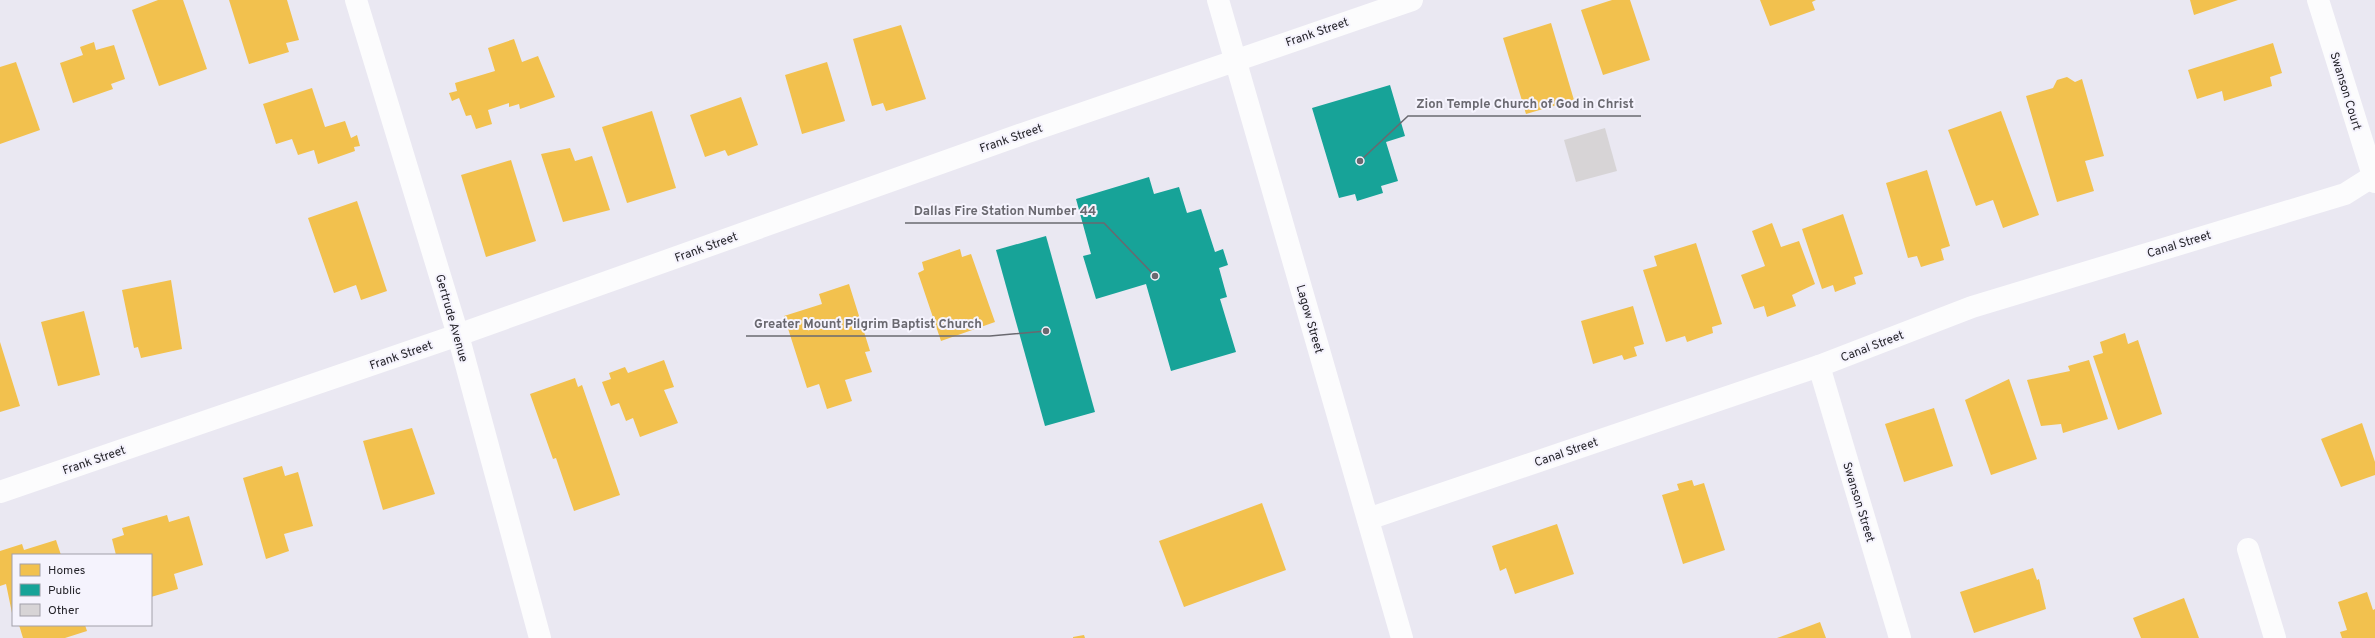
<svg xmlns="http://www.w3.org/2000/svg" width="2375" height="638" viewBox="0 0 2375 638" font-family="Overpass,sans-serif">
<rect width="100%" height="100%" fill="#eae8f2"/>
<g fill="#f2c14e">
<polygon points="158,0 183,0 207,69 159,86 132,10"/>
<polygon points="229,0 287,0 299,40 286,43 289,52 249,64"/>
<polygon points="1612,0 1630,0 1650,60 1603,75 1581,10"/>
<polygon points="1760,0 1816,0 1812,2 1815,10 1770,26"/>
<polygon points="2190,0 2238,0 2194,15"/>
<polygon points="1551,23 1574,100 1526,114 1503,38"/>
<polygon points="901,25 926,99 886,111 883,103 872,106 853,39"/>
<polygon points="514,39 522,62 538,56 555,97 520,109 519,104 509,107 509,103 488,110 492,124 476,129 471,115 466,116 459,98 452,101 449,93 457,91 455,83 495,71 488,48"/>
<polygon points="94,42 96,50 114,45 125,79 111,84 113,89 73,103 60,63 83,55 80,47"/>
<polygon points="2273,43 2282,73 2270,77 2272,86 2224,101 2222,91 2197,99 2188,70"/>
<polygon points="16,62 40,130 0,144 0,67"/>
<polygon points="827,62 845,121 802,134 785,75"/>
<polygon points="2067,77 2075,82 2082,79 2104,156 2085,161 2094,191 2057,202 2026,96 2053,88 2057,80"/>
<polygon points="312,88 325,127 345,121 351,138 357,135 360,146 354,147 355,151 318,164 314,150 298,155 292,139 276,144 263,104"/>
<polygon points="741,97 758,145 728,156 725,150 705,157 690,115"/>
<polygon points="652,111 676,188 627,203 602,127"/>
<polygon points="2001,111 2039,215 2003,228 1993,200 1976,206 1948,130"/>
<polygon points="570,148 575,161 592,156 610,210 563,222 541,154"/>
<polygon points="511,160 536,241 486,257 461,175"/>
<polygon points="1927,170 1950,246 1941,249 1944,260 1921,267 1917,256 1908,258 1886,183"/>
<polygon points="357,201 387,291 361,300 356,285 334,293 308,218"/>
<polygon points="1843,214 1863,274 1854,277 1856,284 1835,292 1833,285 1822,289 1802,229"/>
<polygon points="1772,223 1781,247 1799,241 1815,284 1792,295 1796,306 1767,317 1764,306 1754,309 1741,275 1765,266 1752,231"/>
<polygon points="1696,243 1722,324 1712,327 1713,333 1687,342 1685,336 1666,342 1643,270 1657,266 1654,256"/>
<polygon points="960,249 962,257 971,254 995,322 941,341 918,273 924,270 922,262"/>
<polygon points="171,280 182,349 141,358 138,347 134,348 122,290"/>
<polygon points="849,284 870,351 865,352 872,372 845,380 852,401 827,409 819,384 807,388 784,316 822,304 819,294"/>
<polygon points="1633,306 1644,344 1634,347 1637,356 1624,360 1622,355 1593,364 1581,321"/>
<polygon points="84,311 100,375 58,386 41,322"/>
<polygon points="2125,333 2128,344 2138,340 2162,414 2118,430 2093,356 2103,353 2100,342"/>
<polygon points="0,342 20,406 0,412"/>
<polygon points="664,360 674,387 664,390 678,423 640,437 633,418 626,421 619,403 611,406 602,382 611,379 609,373 625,367 628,373"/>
<polygon points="2089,360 2108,419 2063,433 2061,424 2041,426 2027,380 2070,371 2068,366"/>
<polygon points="575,378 578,387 582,385 620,495 574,511 556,458 553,459 530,394"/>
<polygon points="2009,379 2037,459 1991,475 1965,400"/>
<polygon points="1934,408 1953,466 1904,482 1885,424"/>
<polygon points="2362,423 2375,462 2375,475 2341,487 2321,439"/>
<polygon points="412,428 435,494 383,510 363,441"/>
<polygon points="282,466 285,476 298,472 313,526 284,534 289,551 266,559 243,478"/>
<polygon points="1692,480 1694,486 1704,483 1725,550 1683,564 1662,495 1679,490 1677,484"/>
<polygon points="1262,503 1286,570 1184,607 1159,541"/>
<polygon points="167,515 169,522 189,516 203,565 174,574 178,589 151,597 151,555 116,555 112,539 124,535 122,528"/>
<polygon points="1557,524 1574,574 1515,594 1506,568 1500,571 1492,546"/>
<polygon points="56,540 61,555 13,555 12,613 6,584 0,586 0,551 22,544 24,550"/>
<polygon points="2033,568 2037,580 2039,579 2046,609 1974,633 1960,592"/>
<polygon points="2367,592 2373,610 2375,609 2375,638 2342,638 2340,632 2347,630 2338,602"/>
<polygon points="2184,598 2199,638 2141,638 2133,618"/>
<polygon points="1820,622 1826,638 1777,638"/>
<polygon points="19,625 85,625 87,631 65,638 23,638"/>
<polygon points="1084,635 1085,638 1073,638 1073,637"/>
</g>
<g fill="#17a398">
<polygon points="1390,85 1405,136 1386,142 1398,181 1381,186 1383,193 1357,201 1355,194 1339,198 1312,108"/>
<polygon points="1149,177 1154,194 1179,187 1187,213 1201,209 1215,252 1223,249 1228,265 1219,268 1227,297 1220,299 1236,352 1171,371 1146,284 1096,299 1083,256 1091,254 1076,199"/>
<polygon points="1046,236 1095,412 1045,426 996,250"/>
</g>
<polygon fill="#d7d4d6" points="1605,128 1617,171 1576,182 1564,140"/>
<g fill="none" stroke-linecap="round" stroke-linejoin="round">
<g stroke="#fcfcfd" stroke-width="22">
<polyline points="356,0 458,335 540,638"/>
<polyline points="2318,0 2375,182"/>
<polyline points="1819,366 1900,638"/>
<polyline points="0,492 458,335 1025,133 1412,0"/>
<polyline points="1368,519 1819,366 1972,307 2345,194 2375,175"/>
<polyline points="2248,549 2275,638"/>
</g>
<polyline stroke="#fcfcfd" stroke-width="22" points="1218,0 1402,638"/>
</g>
<g text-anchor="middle" stroke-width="4" stroke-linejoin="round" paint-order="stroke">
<g font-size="12" fill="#25242a" stroke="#f5f3fd">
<text transform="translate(1317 32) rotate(-19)" y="4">Frank Street</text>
<text transform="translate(2346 91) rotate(73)" y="4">Swanson Court</text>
<text transform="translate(1011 138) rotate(-19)" y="4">Frank Street</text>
<text transform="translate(2179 244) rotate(-17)" y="4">Canal Street</text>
<text transform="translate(706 247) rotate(-20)" y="4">Frank Street</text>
<text transform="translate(452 318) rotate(74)" y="4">Gertrude Avenue</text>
<text transform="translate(1310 319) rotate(74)" y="4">Lagow Street</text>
<text transform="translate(1872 346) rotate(-21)" y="4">Canal Street</text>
<text transform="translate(401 355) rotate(-19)" y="4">Frank Street</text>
<text transform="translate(1566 452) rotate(-19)" y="4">Canal Street</text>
<text transform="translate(94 460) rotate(-19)" y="4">Frank Street</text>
<text transform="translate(1859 502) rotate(73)" y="4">Swanson Street</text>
</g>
</g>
<path fill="none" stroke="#6a6970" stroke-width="1.5" d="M1360 161L1408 116H1641M1155 276L1104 223H905M1046 331L990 336H746"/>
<g fill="#6a6970" stroke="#f5f3fd" stroke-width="1.5">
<circle cx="1360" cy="161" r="4"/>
<circle cx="1155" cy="276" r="4"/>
<circle cx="1046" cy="331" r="4"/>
</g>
<g font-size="13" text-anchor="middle" font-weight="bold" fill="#6a6970" stroke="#f5f3fd" stroke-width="4" stroke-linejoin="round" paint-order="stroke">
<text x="1525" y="108">Zion Temple Church of God in Christ</text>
<text x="1005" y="215">Dallas Fire Station Number 44</text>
<text x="868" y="328">Greater Mount Pilgrim Baptist Church</text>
</g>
<rect x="12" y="554" width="140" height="72" fill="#f5f3fd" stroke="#a2a0a9"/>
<rect x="20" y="564" width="20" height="12" fill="#f2c14e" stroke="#a2a0a9"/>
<text x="48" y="574" font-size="12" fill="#25242a">Homes</text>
<rect x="20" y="584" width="20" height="12" fill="#17a398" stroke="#a2a0a9"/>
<text x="48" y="594" font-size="12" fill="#25242a">Public</text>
<rect x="20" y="604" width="20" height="12" fill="#d7d4d6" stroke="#a2a0a9"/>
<text x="48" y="614" font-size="12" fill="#25242a">Other</text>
</svg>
